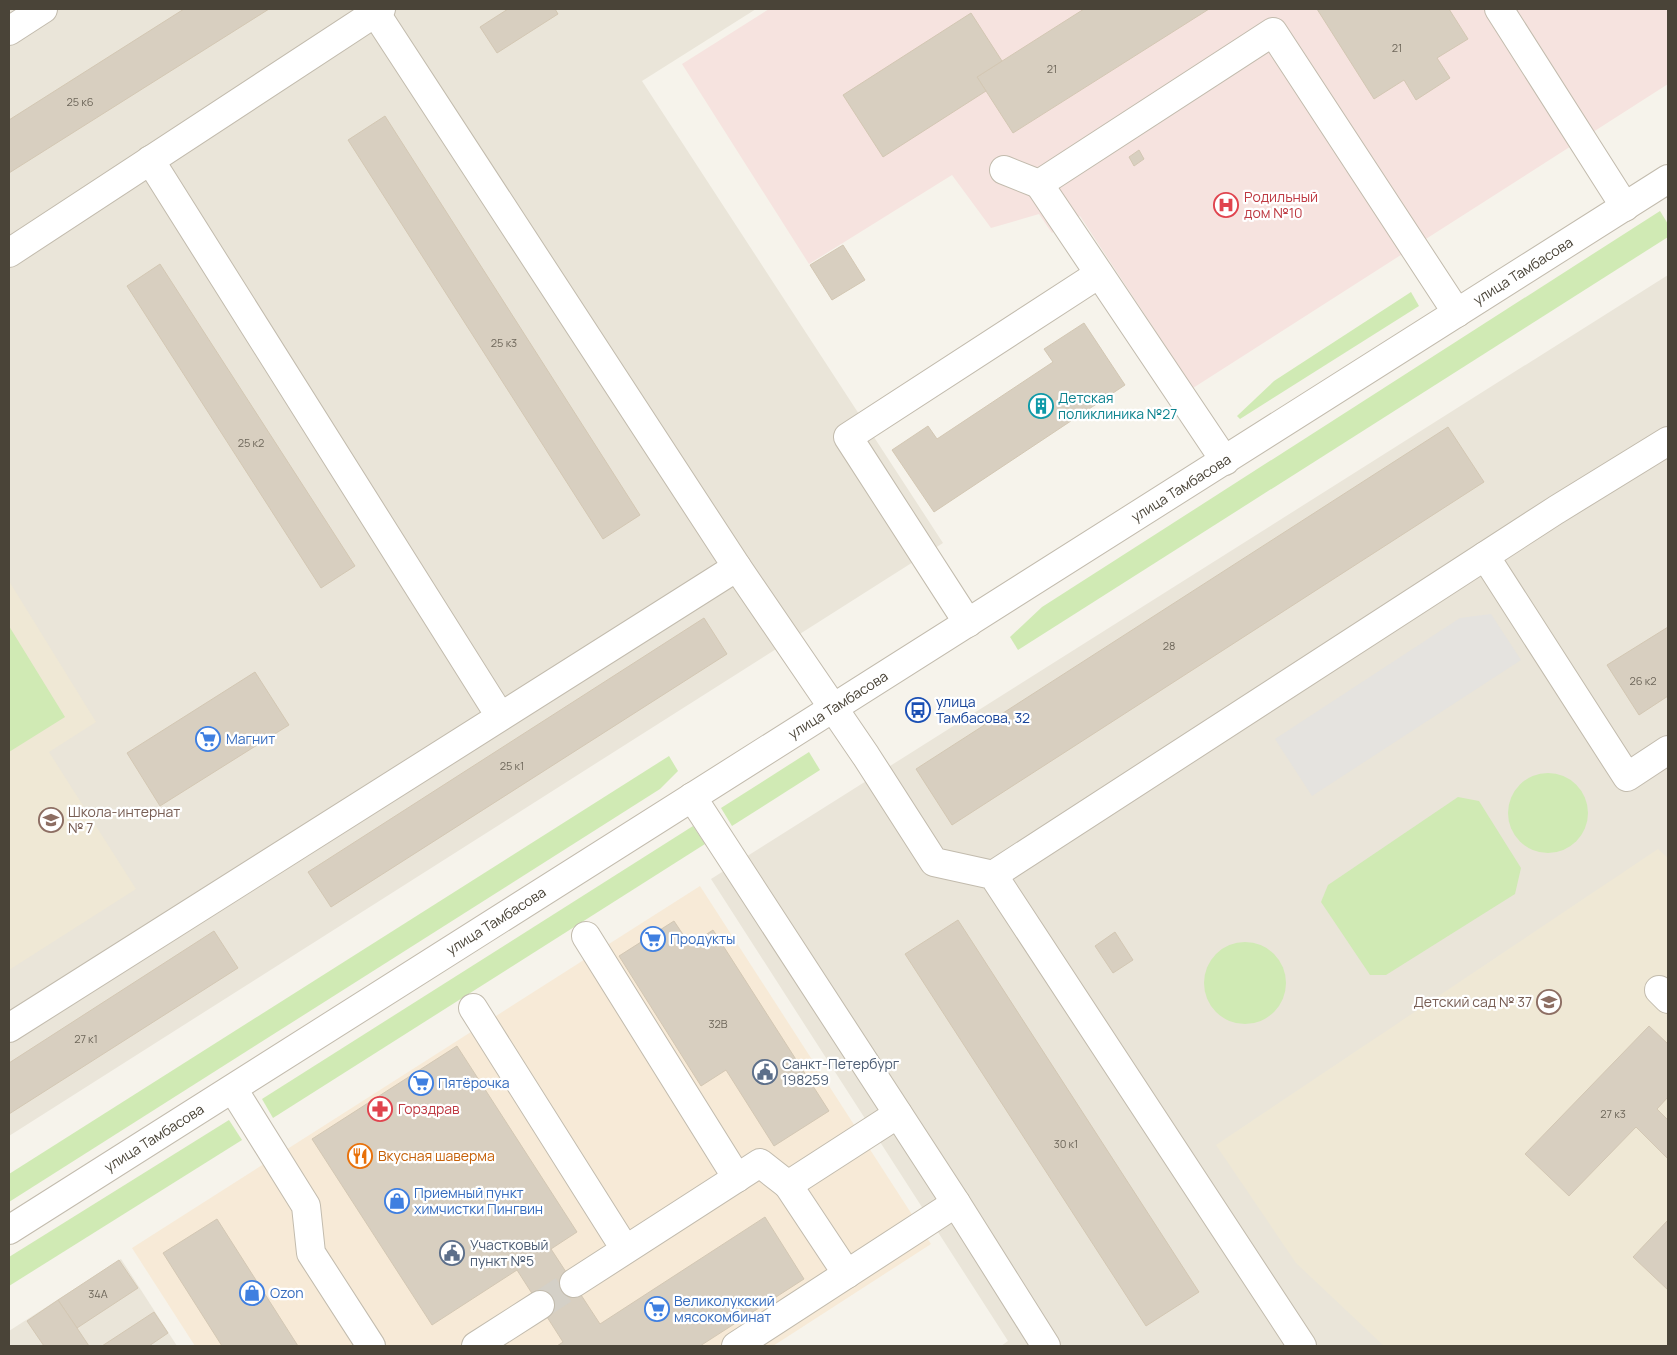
<svg xmlns="http://www.w3.org/2000/svg" width="1677" height="1355" viewBox="0 0 1677 1355" font-family="Manrope,sans-serif">
<rect width="100%" height="100%" fill="#f6f3eb"/>
<g fill="#eae5d9">
<polygon points="9,9 756,9 642,81 943,543 9,1136"/>
<polygon points="1668,275 1668,1346 1001,1346 1008,1341 711,879"/>
<polygon points="121,1259 177,1346 9,1346 9,1331"/>
</g>
<polygon fill="#f7ead7" points="700,886 931,1244 773,1346 195,1346 132,1248"/>
<g fill="#efe8d5">
<polygon points="9,581 96,722 49,752 136,889 9,970"/>
<polygon points="1658,849 1668,858 1668,1346 1384,1346 1296,1263 1216,1145"/>
</g>
<polygon fill="#f6e3df" points="769,9 1668,9 1668,84 1193,388 1080,216 1052,233 1039,214 991,228 952,175 809,264 682,64"/>
<g fill="#d0eab4">
<polygon points="1660,211 1668,224 1668,237 1018,650 1010,637 1042,607"/>
<polygon points="1411,292 1419,306 1240,419 1237,416 1274,381"/>
<polygon points="9,626 65,717 9,752"/>
<polygon points="809,752 820,770 732,826 721,808"/>
<polygon points="669,756 678,771 660,789 9,1202 9,1174"/>
<circle cx="1548" cy="813" r="40"/>
<polygon points="1458,797 1479,801 1521,868 1515,894 1386,975 1370,975 1321,902 1328,885"/>
<polygon points="693,826 705,844 273,1118 262,1099"/>
<circle cx="1245" cy="983" r="41"/>
<polygon points="229,1120 242,1140 9,1286 9,1257"/>
</g>
<polygon fill="#e5e3df" points="1491,614 1521,660 1312,796 1275,739 1460,618"/>
<g fill="#d8cfc0" stroke="#d3c7b3">
<polygon points="184,9 269,9 9,173 9,120"/>
<polygon points="508,9 555,9 558,14 497,53 480,27"/>
<polygon points="1084,9 1209,9 1013,133 977,77"/>
<polygon points="1317,9 1449,9 1468,39 1437,58 1450,78 1416,100 1404,80 1374,99"/>
<polygon points="971,13 1002,61 977,77 986,91 883,157 843,95"/>
<polygon points="385,116 640,515 603,539 348,140"/>
<polygon points="1139,150 1144,159 1134,166 1129,157"/>
<polygon points="843,245 865,280 832,300 810,265"/>
<polygon points="160,264 355,566 321,588 127,286"/>
<polygon points="1084,323 1125,385 934,512 892,450 928,426 937,439 1053,362 1044,349"/>
<polygon points="1448,427 1484,482 952,825 916,769"/>
<polygon points="704,618 727,654 331,907 308,872"/>
<polygon points="1668,627 1668,696 1639,715 1607,665"/>
<polygon points="255,672 289,725 160,806 127,753"/>
<polygon points="958,920 1199,1292 1146,1326 905,954"/>
<polygon points="674,921 690,945 713,930 829,1111 774,1146 726,1070 701,1086 619,956"/>
<polygon points="214,931 238,968 9,1114 9,1063"/>
<polygon points="1115,932 1133,960 1113,973 1095,946"/>
<polygon points="1649,1026 1668,1044 1668,1097 1657,1109 1668,1120 1668,1159 1636,1127 1569,1196 1525,1154"/>
<polygon points="457,1046 577,1232 551,1249 600,1324 765,1217 804,1279 700,1346 557,1346 563,1342 517,1270 432,1325 312,1139"/>
<polygon points="217,1219 298,1346 222,1346 163,1253"/>
<polygon points="1668,1220 1668,1290 1633,1257"/>
<polygon points="119,1260 138,1288 77,1328 58,1300"/>
<polygon points="58,1300 77,1328 89,1346 44,1346 27,1321"/>
<polygon points="154,1312 168,1333 149,1346 102,1346"/>
</g>
<g fill="none" stroke-linecap="round" stroke-linejoin="round">
<polyline stroke="#d4d0c7" stroke-width="28" stroke-dasharray="28 14" stroke-linecap="butt" points="540,1305 574,1283"/>
<defs>
<g id="minor">
<polyline points="373,9 737,567 866,756 934,862 993,875 1302,1346"/>
<polyline points="1499,9 1625,207"/>
<polyline points="9,31 43,9"/>
<polyline points="150,160 500,716"/>
<polyline points="1004,170 1039,184 1273,32 1457,313"/>
<polyline points="1039,184 1225,461"/>
<polyline points="9,253 381,9"/>
<polyline points="1485,556 1627,777 1668,750"/>
<polyline points="968,623 848,437 1099,274"/>
<polyline points="692,797 956,1203 1046,1346"/>
<polyline points="993,875 1556,510 1668,441"/>
<polyline points="586,936 737,1178"/>
<polyline points="1659,990 1668,999"/>
<polyline points="473,1008 625,1249"/>
<polyline points="9,1028 737,567"/>
<polyline points="233,1089 306,1206 311,1253 371,1346"/>
<polyline points="788,1185 847,1274"/>
<polyline points="9,1230 1668,179"/>
<polyline points="574,1283 760,1163 788,1185 898,1114"/>
<polyline points="476,1346 540,1305"/>
<polyline points="736,1346 956,1203"/>
</g>
</defs>
<use href="#minor" stroke="#c2bbad" stroke-width="30"/>
<use href="#minor" stroke="#fff" stroke-width="28"/>
</g>
<defs>
<symbol id="hospital-ring" viewBox="-11 -11 22 22"><circle r="9.5" fill="#fff" stroke="#e0444e" stroke-width="1.5"/><path d="M-5-5h3v3.5h4V-5h3V5h-3V1.5h-4V5h-3Z" fill="#e0444e"/></symbol>
<symbol id="building-ring" viewBox="-11 -11 22 22"><circle r="9.5" fill="#fff" stroke="#0f9aa8" stroke-width="1.5"/><path d="M-4-6H4V6H1V3H-1V6H-4ZM-2.5-4.3h1.7v1.8h-1.7ZM.8-4.3h1.7v1.8H.8ZM-2.5-1h1.7V.8h-1.7ZM.8-1h1.7V.8H.8Z" fill="#0f9aa8"/></symbol>
<symbol id="bus-ring" viewBox="-11 -11 22 22"><circle r="9.5" fill="#fff" stroke="#1a4fb4" stroke-width="1.5"/><path d="M-5-6H5V4H4V6H2V4H-2V6H-4V4H-5ZM-3.5-4V0h7V-4ZM-3.5 1.2v1.5H-2V1.2ZM2 1.2v1.5H3.5V1.2Z" fill="#1a4fb4"/></symbol>
<symbol id="supermarket-ring" viewBox="-11 -11 22 22"><circle r="9.5" fill="#fff" stroke="#3f7fe0" stroke-width="1.5"/><path d="M-6-5.5h2.5l.6 2H6L4.5 2H-2.5L-4.4-4H-6ZM-1.5 3.2a1.3 1.3 0 1 0 .1 0ZM3 3.2a1.3 1.3 0 1 0 .1 0Z" fill="#3f7fe0"/></symbol>
<symbol id="school-ring" viewBox="-11 -11 22 22"><circle r="9.5" fill="#fff" stroke="#8d6e63" stroke-width="1.5"/><path d="M0-5L7-2L0 1L-7-2ZM-4 1L0 2.5L4 1V4Q0 6-4 4Z" fill="#8d6e63"/></symbol>
<symbol id="civic-ring" viewBox="-11 -11 22 22"><circle r="9.5" fill="#fff" stroke="#5c6f8a" stroke-width="1.5"/><path d="M-.6-6.5H3V-4.5H.6V-3L4-1V1h2V6H-6V1h2V-1L-.6-3ZM-1.2 2.5V6h2.4V2.5Z" fill="#5c6f8a"/></symbol>
<symbol id="pharmacy-ring" viewBox="-11 -11 22 22"><circle r="9.5" fill="#fff" stroke="#e0444e" stroke-width="1.5"/><path d="M-2-6h4v4h4v4h-4v4h-4v-4h-4v-4h4Z" fill="#e0444e"/></symbol>
<symbol id="restaurant-ring" viewBox="-11 -11 22 22"><circle r="9.5" fill="#fff" stroke="#e8710a" stroke-width="1.5"/><path d="M-5-6h1v4h1v-4h1v4h1v-4h1v5L-1.5 .5V6h-2V.5L-5-1ZM5-6V6H3V1.5H1.5Q1.5-4 5-6Z" fill="#e8710a"/></symbol>
<symbol id="shop-ring" viewBox="-11 -11 22 22"><circle r="9.5" fill="#fff" stroke="#3f7fe0" stroke-width="1.5"/><path d="M-5-2.5h2.3a2.7 3.5 0 0 1 5.4 0H5L5.5 6h-11ZM-1.5-2.5h3a1.5 2.3 0 0 0-3 0Z" fill="#3f7fe0"/></symbol>
</defs>
<g fill-rule="evenodd">
<use href="#hospital-ring" x="1212" y="191" width="28" height="28"/>
<use href="#building-ring" x="1027" y="392" width="28" height="28"/>
<use href="#bus-ring" x="904" y="696" width="28" height="28"/>
<use href="#supermarket-ring" x="194" y="725" width="28" height="28"/>
<use href="#school-ring" x="37" y="806" width="28" height="28"/>
<use href="#supermarket-ring" x="639" y="925" width="28" height="28"/>
<use href="#school-ring" x="1535" y="988" width="28" height="28"/>
<use href="#civic-ring" x="751" y="1058" width="28" height="28"/>
<use href="#supermarket-ring" x="407" y="1069" width="28" height="28"/>
<use href="#pharmacy-ring" x="366" y="1095" width="28" height="28"/>
<use href="#restaurant-ring" x="346" y="1142" width="28" height="28"/>
<use href="#shop-ring" x="383" y="1187" width="28" height="28"/>
<use href="#civic-ring" x="438" y="1239" width="28" height="28"/>
<use href="#shop-ring" x="238" y="1279" width="28" height="28"/>
<use href="#supermarket-ring" x="643" y="1295" width="28" height="28"/>
</g>
<g text-anchor="middle" stroke-width="4.5" stroke-linejoin="round" paint-order="stroke">
<g font-size="11" fill="#6e675a">
<text x="1397" y="52">21</text>
<text x="1052" y="73">21</text>
<text x="80" y="106">25 к6</text>
<text x="504" y="347">25 к3</text>
<text x="251" y="447">25 к2</text>
<text x="1169" y="650">28</text>
<text x="1643" y="685">26 к2</text>
<text x="512" y="770">25 к1</text>
<text x="718" y="1028">32В</text>
<text x="86" y="1043">27 к1</text>
<text x="1613" y="1118">27 к3</text>
<text x="1066" y="1148">30 к1</text>
<text x="98" y="1298">34А</text>
</g>
<g font-size="14" fill="#be3a42" stroke="#fff" text-anchor="start">
<text x="1244" y="202">Родильный<tspan x="1244" dy="16">дом №10</tspan></text>
<text x="398" y="1114">Горздрав</text>
</g>
<g font-size="14" fill="#4a4438" stroke="#fff">
<text transform="translate(1523 271) rotate(-32)" y="5">улица Тамбасова</text>
<text transform="translate(1181 488) rotate(-32)" y="5">улица Тамбасова</text>
<text transform="translate(838 705) rotate(-32)" y="5">улица Тамбасова</text>
<text transform="translate(496 921) rotate(-32)" y="5">улица Тамбасова</text>
<text transform="translate(154 1138) rotate(-32)" y="5">улица Тамбасова</text>
</g>
<g font-size="14" fill="#0d838f" stroke="#fff" text-anchor="start">
<text x="1058" y="403">Детская<tspan x="1058" dy="16">поликлиника №27</tspan></text>
</g>
<g font-size="14" fill="#164399" stroke="#fff" text-anchor="start">
<text x="936" y="707">улица<tspan x="936" dy="16">Тамбасова, 32</tspan></text>
</g>
<g font-size="14" fill="#366cbe" stroke="#fff" text-anchor="start">
<text x="226" y="744">Магнит</text>
<text x="670" y="944">Продукты</text>
<text x="438" y="1088">Пятёрочка</text>
<text x="414" y="1198">Приемный пункт<tspan x="414" dy="16">химчистки Пингвин</tspan></text>
<text x="270" y="1298">Ozon</text>
<text x="674" y="1306">Великолукский<tspan x="674" dy="16">мясокомбинат</tspan></text>
</g>
<g font-size="14" fill="#785e54" stroke="#fff" text-anchor="start">
<text x="68" y="817">Школа-интернат<tspan x="68" dy="16">№ 7</tspan></text>
<text x="1532" y="1007" text-anchor="end">Детский сад № 37</text>
</g>
<g font-size="14" fill="#4e5e75" stroke="#fff" text-anchor="start">
<text x="782" y="1069">Санкт-Петербург<tspan x="782" dy="16">198259</tspan></text>
<text x="470" y="1250">Участковый<tspan x="470" dy="16">пункт №5</tspan></text>
</g>
<g font-size="14" fill="#c56008" stroke="#fff" text-anchor="start">
<text x="378" y="1161">Вкусная шаверма</text>
</g>
</g>
<rect width="1677" height="1355" fill="none" stroke="#4a4438" stroke-width="20"/>
</svg>
